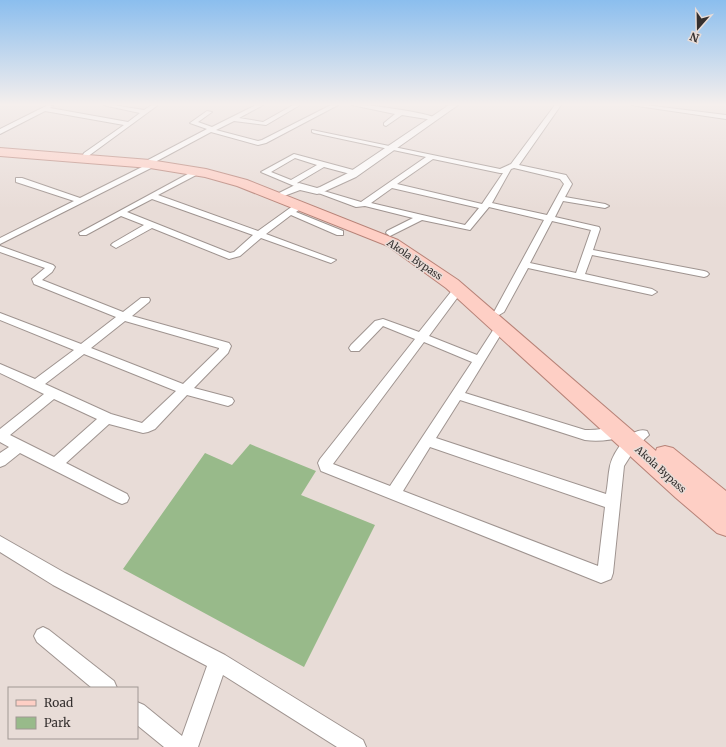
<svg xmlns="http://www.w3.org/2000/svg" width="726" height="747" viewBox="0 0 726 747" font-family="Merriweather,serif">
<rect width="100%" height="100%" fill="#e8dcd7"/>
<polygon fill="#98ba8a" points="250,444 316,471 301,495 375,525 304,667 123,569 205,453 232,465"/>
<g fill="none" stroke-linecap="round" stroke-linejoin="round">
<defs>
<g id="minor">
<polygon points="48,105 53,106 50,108 128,122 140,113 103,105 113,105 144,110 152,105 158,105 87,157 83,155 84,153 124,125 45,111 0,134 0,129"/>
<polygon points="256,105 263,105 239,118 263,122 293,105 300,105 266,125 234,121 216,130 258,141 262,140 331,105 338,105 266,143 258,145 211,132 155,162 148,160 207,129 190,123 207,111 212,112 198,122 212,127"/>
<path d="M352,105C363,103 428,113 436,118L433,120L402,115L386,126L384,125V123L395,114Z"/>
<polygon points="446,105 456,105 453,107"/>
<path d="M555,105H561L519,165L566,175L572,184L565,197L605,204L609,206L605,208L563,201L555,217L599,227L600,229L593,250L704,271L707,272L709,274L707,276L704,277L592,255L585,274L652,289L657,292L652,295L528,268L504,312L499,315L494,312L544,220L489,207L470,230L422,220L390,236L386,233L387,231L413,218L365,206L356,207L313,191L317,189L361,202L426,157L314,133L312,132V130L500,169L511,164ZM433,159L500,173H503L482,204L397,184ZM514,168L560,179L564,184L547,215L492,203L511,169ZM392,188L479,208L465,225L371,203ZM552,221L591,230L576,273L530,263Z"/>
<polygon points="631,105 645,105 726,115 726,119"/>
<path d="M294,154L357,171L358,173L354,175L324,167L297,183L303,186L299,188L261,172ZM295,158L317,165L291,180L271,172Z"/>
<polygon points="152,162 159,164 0,244 0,238 74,201 16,182 16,178 22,178 80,198"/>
<path d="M197,169H200V173L158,195L258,231L297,203H303V207L296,212L343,231V235H337L291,215L266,234L336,260L331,263L328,262L261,238L240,256L229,259L152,228L116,248L111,245L113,243L144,225L121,216L86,235H80L79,233ZM152,199L253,235L234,252L230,253L127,212Z"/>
<path d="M0,246L53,265L55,267L52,272L42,280L123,312L141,298H149L150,300L149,302L132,316L229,343L231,346L228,353L194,388L232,398L234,401L232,404L228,406L187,395L155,429L148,432L143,433L109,424L66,463L127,494L129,498L127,502L122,504L117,502L20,453L5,465L0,467V453L9,447L0,442V429L44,394L0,373V364L35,379L74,350L0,320V313L81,344L116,317L34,284L32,279L45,268L0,252ZM125,321L219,348V349L183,384L91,348ZM84,354L176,391L142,423L111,414L45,384ZM54,399L97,419L54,457L10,435Z"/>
<path d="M458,287L463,290L429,336L477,355L497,324H505L506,326L465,393L585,430C598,431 613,425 625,428L627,432L625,436C612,440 598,442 585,440L460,400L436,438L606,494C608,485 608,475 610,466C613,452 631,426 647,431L649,435L636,447L624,466L613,573L611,579L601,583L321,471L318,463L320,459L415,339L383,326L359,351H351L349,348L351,345L375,321L383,319L419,332L454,288ZM424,342L472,362L390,486L333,464ZM430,447L605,507L598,566L403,491Z"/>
<polygon points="0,536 65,573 225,655 363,740 366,747 337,747 223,675 198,747 164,747 137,725 137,702 144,705 182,736 207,666 53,585 0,552"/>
<polygon points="43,627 49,630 114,681 117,688 92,688 37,642 34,636 37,630"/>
</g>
<polygon id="tertiary" points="449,105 458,105 356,177 321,193 317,194 300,190 284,196 279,193 299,183 317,188 320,187 348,173"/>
<polygon id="primary" points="0,148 150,160 206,169 247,180 398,240 458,280 656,451 657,448 665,446 673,448 726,491 726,536 717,533 676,498 446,288 388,246 237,186 205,177 150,168 0,156"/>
</defs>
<use href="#minor" stroke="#9f9490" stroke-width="2"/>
<use href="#tertiary" stroke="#9f9490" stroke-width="2"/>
<use href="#primary" stroke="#b78378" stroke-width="2"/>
<use href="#minor" fill="#fff" fill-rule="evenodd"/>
<use href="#tertiary" fill="#fff" fill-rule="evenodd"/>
<use href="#primary" fill="#fecfc5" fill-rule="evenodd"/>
</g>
<linearGradient id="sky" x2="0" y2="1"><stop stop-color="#8bbeee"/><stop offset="0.5" stop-color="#f5efed"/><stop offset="1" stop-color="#f5efed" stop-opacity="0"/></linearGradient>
<rect width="726" height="209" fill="url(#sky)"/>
<g text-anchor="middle" stroke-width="3" stroke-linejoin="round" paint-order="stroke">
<g font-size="10" fill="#35302f" stroke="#e8dcd7">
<text transform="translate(415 259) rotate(34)" y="4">Akola Bypass</text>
<text transform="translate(661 469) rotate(42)" y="4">Akola Bypass</text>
</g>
</g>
<rect x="8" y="687" width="130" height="52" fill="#e8dcd7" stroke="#a09794"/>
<rect x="16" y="700" width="20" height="6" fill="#fecfc5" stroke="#a09794"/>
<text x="44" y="707" font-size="12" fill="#35302f">Road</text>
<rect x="16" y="717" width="20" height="12" fill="#98ba8a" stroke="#a09794"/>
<text x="44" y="727" font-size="12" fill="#35302f">Park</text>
<g transform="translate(698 28) rotate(200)" stroke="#e8dcd7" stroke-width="3" paint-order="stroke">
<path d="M0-3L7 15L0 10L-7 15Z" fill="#35302f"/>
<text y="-6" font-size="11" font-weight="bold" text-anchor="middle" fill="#35302f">N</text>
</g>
</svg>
